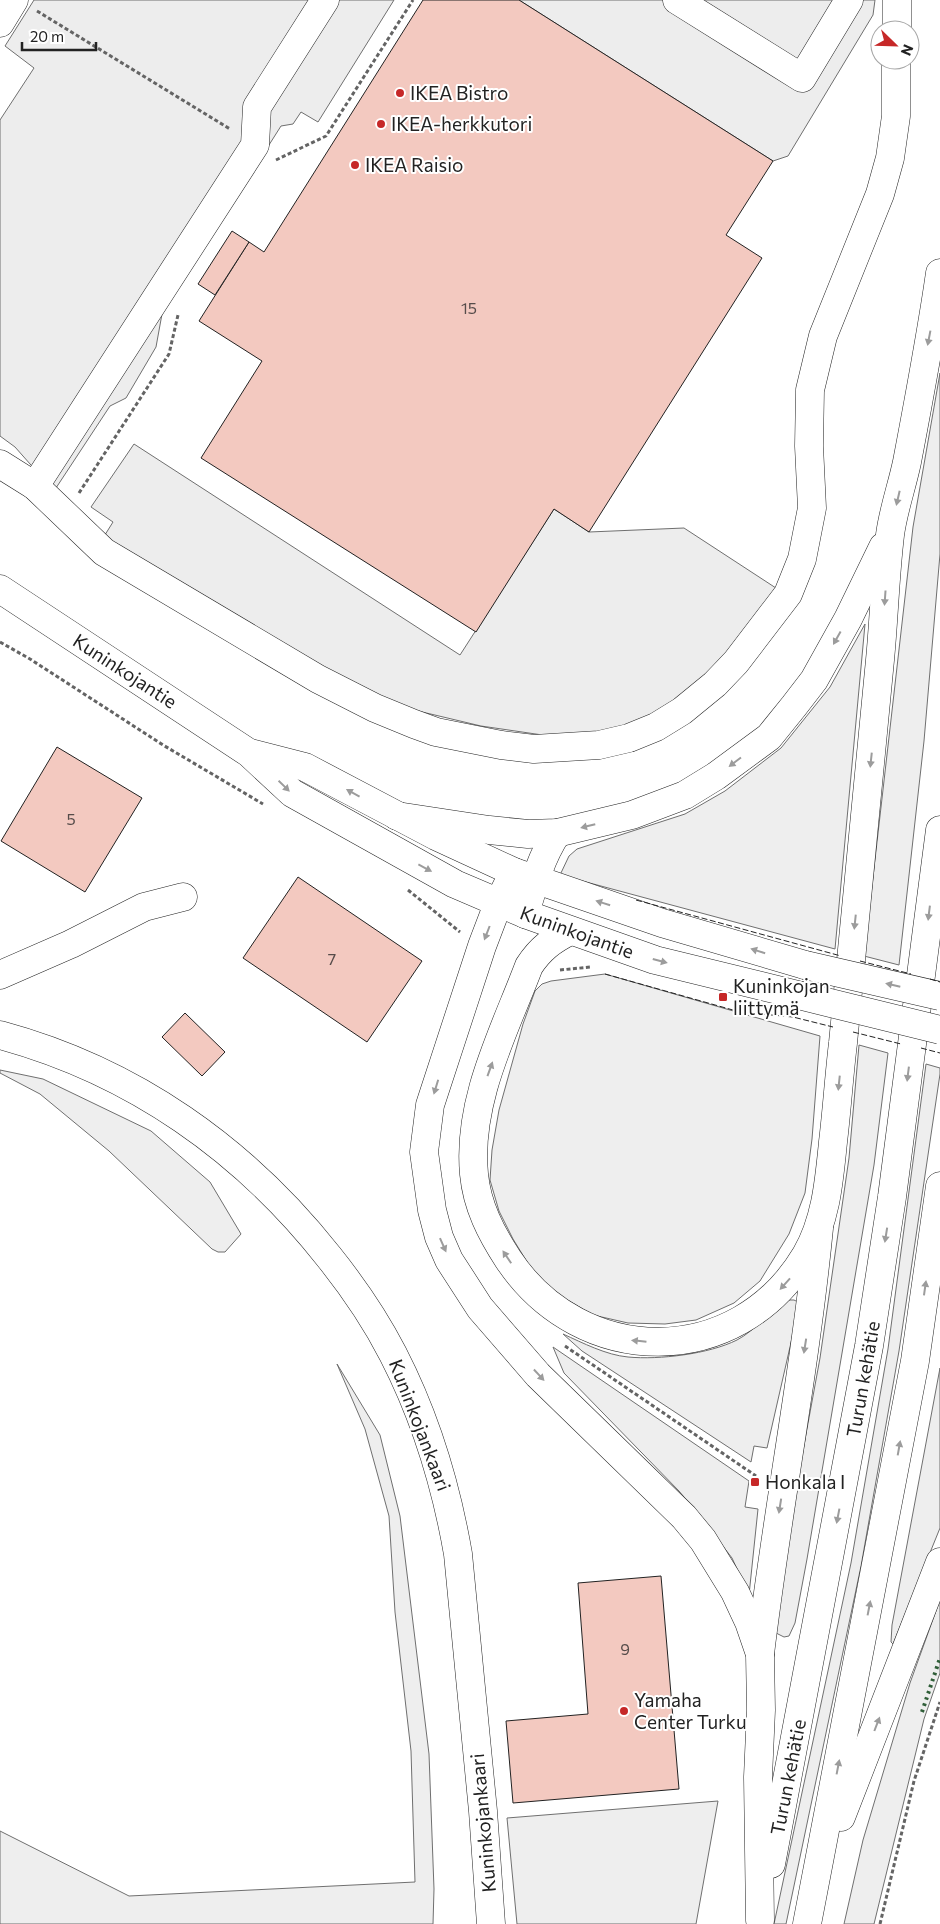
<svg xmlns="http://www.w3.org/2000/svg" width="940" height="1924" viewBox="0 0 940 1924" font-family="Commissioner,sans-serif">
<rect width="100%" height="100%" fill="#fff"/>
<g fill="#eee" stroke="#6f6f6f">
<polygon points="940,373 940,554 924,741 899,965 864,956 913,527"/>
<polygon points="865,624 835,949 560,875 569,856 577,849 685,814 725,791 781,748 830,687"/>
<polygon points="605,974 820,1036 812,1139 805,1193 789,1234 760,1281 734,1303 696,1320 665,1324 628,1323 593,1315 557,1294 532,1270 513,1239 499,1211 490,1180 492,1150 499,1110 523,1024 535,991 542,984 551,981"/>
<polygon points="859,1045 888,1053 874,1165 807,1559 795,1623 789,1636 784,1637 776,1633 784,1554 820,1358 849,1158"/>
<polygon points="926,1064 940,1068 940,1074 899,1351 861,1566 786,1924 774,1924 851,1563 888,1349"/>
<polygon points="0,1070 43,1079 151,1131 210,1182 241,1234 225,1252 218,1252 212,1249 109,1151 40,1094 0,1073"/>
<path d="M787,1300H794L800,1303L767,1448L754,1446L751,1462L582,1351L563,1334C583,1343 606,1355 628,1357C659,1360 709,1354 737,1340C756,1330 769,1311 787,1300Z"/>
<polygon points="553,1347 749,1481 745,1507 758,1509 749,1595 732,1558 699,1515 679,1491 564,1373"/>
<polygon points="337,1364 380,1435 400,1516 429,1754 434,1889 433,1924 0,1924 0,1831 129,1896 415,1882 411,1751 395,1612 389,1516 365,1429"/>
<polygon points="940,1368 940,1528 893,1644 891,1642 892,1625"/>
<polygon points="940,1600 940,1673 924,1719 874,1924 844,1924 863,1840 910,1683"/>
<polygon points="718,1801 696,1924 517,1924 507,1818"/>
</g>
<g fill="#ededed" stroke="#6f6f6f">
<polygon points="34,0 394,0 318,122 301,112 293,124 281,126 162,314 156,347 126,398 110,406 54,491 15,447 0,436 0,120 34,68 5,46"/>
<polygon points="519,0 875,0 873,15 788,156 773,161"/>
<polygon points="134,444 460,655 554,509 589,532 684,528 779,590 730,652 680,698 624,730 563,738 481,726 418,711 351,686 103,538 113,522 91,507"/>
</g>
<g fill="#f3c9c0" stroke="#222">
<polygon points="423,0 519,0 773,161 726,235 762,258 589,532 554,509 476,632 201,458 262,361 199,321 249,242 264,252"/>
<polygon points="232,231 249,242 215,295 198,284"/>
<polygon points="57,747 142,798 85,892 1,841"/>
<polygon points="298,877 422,961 367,1042 243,958"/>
<polygon points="185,1013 225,1052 202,1076 162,1037"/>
<polygon points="661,1576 679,1789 513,1803 506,1721 588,1714 578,1583"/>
</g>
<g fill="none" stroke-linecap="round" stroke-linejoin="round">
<defs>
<g id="minor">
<polyline points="677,0 802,78 849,0"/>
<polyline points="0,23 14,0"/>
<polyline points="897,30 897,0"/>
<polyline points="0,464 35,486 104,552 318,679 375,708 414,724 436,732 501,745 534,749 599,745 629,738 656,727 682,711 715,684 736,662 788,594 802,559 812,508 809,446 810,390 823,336 880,194 890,158 896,116 896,60"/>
<polyline points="35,486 255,145 257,107 325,0"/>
<path d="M525,914C533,886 541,857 557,833"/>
<polyline points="0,975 71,944 144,907 183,897"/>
<path d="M0,1035C133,1071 244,1149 329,1257C353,1287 375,1319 393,1354C425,1416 446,1485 458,1554L483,1811L491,1924"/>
<path d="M760,1654C777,1512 805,1371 819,1228"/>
</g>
<g id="major">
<polyline points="0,589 249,753 292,793 455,884 525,914 655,960 798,995"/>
<polyline points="250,753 305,767 436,836 514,872 662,923 805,965"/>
</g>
<g id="highway">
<polyline points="397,816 489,830 528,834 557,833 632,815 685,795 716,776 769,737 794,706 814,680 848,619 883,547"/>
<polyline points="514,872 498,904 482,946 430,1105 424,1152 432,1210 439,1237 449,1260 480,1308 538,1375 684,1517 703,1540 735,1592 749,1622 760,1654 761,1710 758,1777 760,1920"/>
<path d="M570,931C552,940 540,949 529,966C504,1032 467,1101 474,1174C477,1206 491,1233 508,1259C581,1369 737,1371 806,1255C826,1220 829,1182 833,1142C837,1109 839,1076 843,1043C855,915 868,788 880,660C884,619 885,577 890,535C893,511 902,486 907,462C919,399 931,336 940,273"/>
<polyline points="841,1817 940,1562"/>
<polyline points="771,1864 869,1346 892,1197 940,830"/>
<polyline points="807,1924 915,1361 940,1186"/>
</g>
</defs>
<use href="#minor" stroke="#222" stroke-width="29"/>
<use href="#major" stroke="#222" stroke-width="29"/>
<use href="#highway" stroke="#222" stroke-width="29"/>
<g stroke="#646464" stroke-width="3" stroke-dasharray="4 2.5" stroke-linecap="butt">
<polyline points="37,11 230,129"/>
<polyline points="276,160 326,136 413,0"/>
<polyline points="79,493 169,354 178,315"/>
<polyline points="0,642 30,659 163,745 263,804"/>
<polyline points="408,890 460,932"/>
<polyline points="560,970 591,967"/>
<polyline points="565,1346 756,1476"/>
<polyline points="880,1924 914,1781 940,1702"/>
</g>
<use href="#minor" stroke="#fff" stroke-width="28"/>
<use href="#major" stroke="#fff" stroke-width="28"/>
<use href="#highway" stroke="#fff" stroke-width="28"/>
<defs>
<g id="major-bridge">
<polyline points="805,965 940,996"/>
<polyline points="798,995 940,1030"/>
</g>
</defs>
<use href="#major-bridge" stroke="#222" stroke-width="29" stroke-linecap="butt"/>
<use href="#major-bridge" stroke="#fff" stroke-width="28"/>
<polyline stroke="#2f5e38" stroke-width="4" stroke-dasharray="2.5 4" stroke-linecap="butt" points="922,1712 940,1658"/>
<g stroke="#222" stroke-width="1" stroke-dasharray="6 2.5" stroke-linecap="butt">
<polyline points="636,900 841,956"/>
<polyline points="860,961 911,974"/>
<polyline points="605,974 740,1012 793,1017 833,1027"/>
<polyline points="930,979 940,982"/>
<polyline points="853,1032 901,1044"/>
<polyline points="921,1048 940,1053"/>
</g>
</g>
<defs><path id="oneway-solid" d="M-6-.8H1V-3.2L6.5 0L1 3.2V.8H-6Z" transform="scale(1.25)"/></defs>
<g fill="#9c9c9c">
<use href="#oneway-solid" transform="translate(929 338) rotate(101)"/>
<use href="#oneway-solid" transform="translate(898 498) rotate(103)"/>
<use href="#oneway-solid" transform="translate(885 598) rotate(94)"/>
<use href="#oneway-solid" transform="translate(837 638) rotate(119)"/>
<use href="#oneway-solid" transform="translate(871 760) rotate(96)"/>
<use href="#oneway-solid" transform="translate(735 762) rotate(143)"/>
<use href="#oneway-solid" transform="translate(284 786) rotate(44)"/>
<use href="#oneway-solid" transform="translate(353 793) rotate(-151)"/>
<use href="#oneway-solid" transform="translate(588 826) rotate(166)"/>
<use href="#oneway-solid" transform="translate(425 868) rotate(28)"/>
<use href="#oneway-solid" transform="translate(603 903) rotate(-162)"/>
<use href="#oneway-solid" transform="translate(929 913) rotate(97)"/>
<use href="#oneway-solid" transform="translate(855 922) rotate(96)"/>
<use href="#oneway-solid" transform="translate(487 933) rotate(111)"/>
<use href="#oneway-solid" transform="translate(758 951) rotate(-163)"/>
<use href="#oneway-solid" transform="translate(660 961) rotate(15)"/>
<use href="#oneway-solid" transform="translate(893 985) rotate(-167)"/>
<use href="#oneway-solid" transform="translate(490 1069) rotate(-70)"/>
<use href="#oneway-solid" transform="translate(908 1074) rotate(97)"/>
<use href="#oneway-solid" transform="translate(839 1083) rotate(96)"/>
<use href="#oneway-solid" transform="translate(436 1087) rotate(107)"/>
<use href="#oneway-solid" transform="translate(886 1235) rotate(99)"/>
<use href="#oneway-solid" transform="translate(443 1245) rotate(66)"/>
<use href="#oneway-solid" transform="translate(507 1257) rotate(-124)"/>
<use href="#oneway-solid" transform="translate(785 1284) rotate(132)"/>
<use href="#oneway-solid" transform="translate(925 1288) rotate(-82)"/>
<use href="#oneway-solid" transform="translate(639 1341) rotate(-174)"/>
<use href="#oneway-solid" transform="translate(805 1346) rotate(99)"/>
<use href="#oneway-solid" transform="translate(539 1375) rotate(47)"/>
<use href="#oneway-solid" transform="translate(899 1448) rotate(-80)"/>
<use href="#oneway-solid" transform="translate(780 1506) rotate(99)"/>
<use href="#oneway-solid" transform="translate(838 1516) rotate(101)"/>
<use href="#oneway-solid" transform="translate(869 1608) rotate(-79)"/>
<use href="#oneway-solid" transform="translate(877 1724) rotate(-69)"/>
<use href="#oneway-solid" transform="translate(838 1767) rotate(-79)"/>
</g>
<g fill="#c62828" stroke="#fff" stroke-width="2">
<circle cx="400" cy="93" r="5"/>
<circle cx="381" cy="124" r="5"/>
<circle cx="355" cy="165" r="5"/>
<rect x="718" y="992" width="10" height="10" rx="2.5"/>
<rect x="750" y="1477" width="10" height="10" rx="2.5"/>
<circle cx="624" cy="1711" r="5"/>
</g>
<g text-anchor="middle" stroke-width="4" stroke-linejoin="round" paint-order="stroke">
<g font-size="16" fill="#564c4a">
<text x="469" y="314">15</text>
<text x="71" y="825">5</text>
<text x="332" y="965">7</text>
<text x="625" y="1655">9</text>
</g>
<g font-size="19" fill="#222" stroke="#fff" text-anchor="start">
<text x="410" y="100">IKEA Bistro</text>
<text x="391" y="131">IKEA-herkkutori</text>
<text x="365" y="172">IKEA Raisio</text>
<text x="733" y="993">Kuninkojan<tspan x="733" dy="22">liittymä</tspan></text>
<text x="765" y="1489">Honkala I</text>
<text x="634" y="1707">Yamaha<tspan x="634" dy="22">Center Turku</tspan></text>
</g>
<g font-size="19" fill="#222" stroke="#fff">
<text transform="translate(125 671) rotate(33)" y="7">Kuninkojantie</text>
<text transform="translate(577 932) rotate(20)" y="7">Kuninkojantie</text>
<text transform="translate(863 1379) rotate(-80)" y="7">Turun kehätie</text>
<text transform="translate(420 1425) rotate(69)" y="7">Kuninkojankaari</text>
<text transform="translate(788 1777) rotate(-79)" y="7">Turun kehätie</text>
<text transform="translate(483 1823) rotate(-95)" y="7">Kuninkojankaari</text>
</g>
</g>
<g transform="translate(895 45) rotate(113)"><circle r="24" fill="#ffffff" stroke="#a7a7a7"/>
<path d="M0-4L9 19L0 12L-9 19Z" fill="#c62828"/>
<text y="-8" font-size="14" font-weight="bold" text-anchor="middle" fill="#222222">N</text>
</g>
<path d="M22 42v8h74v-8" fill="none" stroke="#222222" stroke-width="2.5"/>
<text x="30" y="42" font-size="15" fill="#222222" stroke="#ffffff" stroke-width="4" paint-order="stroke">20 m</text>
</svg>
